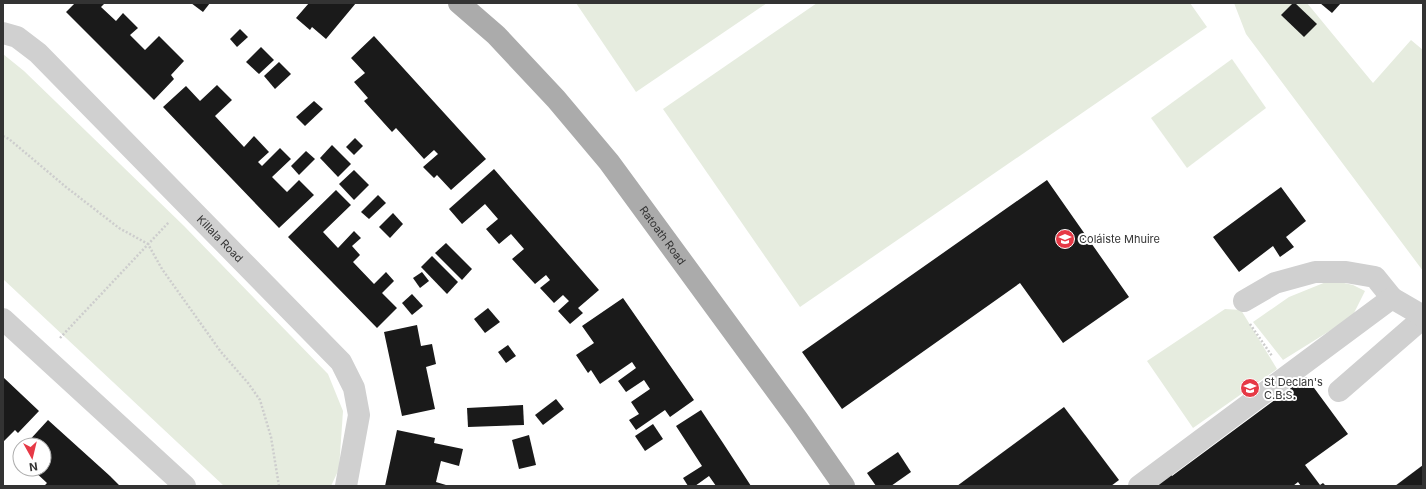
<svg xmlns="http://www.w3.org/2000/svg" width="1426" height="489" viewBox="0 0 1426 489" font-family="Inter,sans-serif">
<rect width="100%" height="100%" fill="#fff"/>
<g fill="#e6ecdf">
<polygon points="576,3 767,3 636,92"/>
<polygon points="817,3 1190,3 1207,27 800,307 663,109"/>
<polygon points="1234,3 1307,3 1373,83 1411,40 1423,50 1423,271 1246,34"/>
<polygon points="3,54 24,71 184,226 328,374 343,411 339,469 331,486 224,486 3,279"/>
<polygon points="1232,59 1266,108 1187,168 1151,118"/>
<polygon points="1331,280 1353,285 1365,291 1352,317 1283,360 1253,322 1289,297"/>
<polygon points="1225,309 1241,310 1277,369 1193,428 1147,361"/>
</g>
<g fill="#1a1a1a">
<polygon points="75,3 105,3 101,7 116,21 123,13 138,28 130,35 145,50 159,36 184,61 171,75 174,79 154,100 66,12"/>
<polygon points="191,3 210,3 203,12"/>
<polygon points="309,3 356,3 326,39 312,27 310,30 296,18"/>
<polygon points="1293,3 1295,3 1317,24 1304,37 1281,15"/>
<polygon points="1320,3 1341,3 1332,13"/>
<polygon points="240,29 248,37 237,47 230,39"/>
<polygon points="374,36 486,159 451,190 437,175 434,178 423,167 438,154 434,150 424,159 396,128 392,132 364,101 368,98 354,82 365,73 351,58"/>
<polygon points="261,47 274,60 259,74 246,62"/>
<polygon points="279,62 291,74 275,89 264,76"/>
<polygon points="217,85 232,100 215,116 244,147 254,136 269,152 258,162 262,166 280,148 291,159 272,177 287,192 299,180 314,195 279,228 163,107 186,86 200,101"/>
<polygon points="314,101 323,109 305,126 296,117"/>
<polygon points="355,138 363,146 354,155 346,147"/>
<polygon points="332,145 351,164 338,177 320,158"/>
<polygon points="306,151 315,159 299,175 291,166"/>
<polygon points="494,169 599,290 578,308 583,313 570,324 558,311 569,301 563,295 554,303 540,288 550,280 546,275 535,284 512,259 524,249 511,234 499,244 486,229 498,219 485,204 462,224 449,209"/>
<polygon points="354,170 369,185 354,200 339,184"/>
<polygon points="1047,180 1129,297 1063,343 1020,283 842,409 802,352"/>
<polygon points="1281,187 1306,221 1286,237 1294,247 1280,257 1273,246 1239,272 1213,237"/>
<polygon points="336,190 351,205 323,232 338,248 354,231 361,238 352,246 360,255 353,262 374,284 386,272 394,281 382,293 397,308 377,328 288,237"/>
<polygon points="378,195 386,203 369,219 361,212"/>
<polygon points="393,213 403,224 390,238 379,227"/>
<polygon points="446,243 472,269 462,280 435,253"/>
<polygon points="432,256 458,282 447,294 421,267"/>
<polygon points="422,272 429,281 420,288 413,278"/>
<polygon points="412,294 423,306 412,315 402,303"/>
<polygon points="623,298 694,400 670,417 665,410 636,430 629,420 639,414 631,402 650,389 644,380 626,392 618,381 636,368 632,362 600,384 591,370 588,373 576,355 594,343 582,326"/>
<polygon points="488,308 500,322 485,333 474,319"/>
<polygon points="417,325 421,346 432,344 436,364 426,367 435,409 402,416 384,332"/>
<polygon points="508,345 516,356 506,363 498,352"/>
<polygon points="3,377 39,411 18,433 15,430 3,442"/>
<polygon points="1306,377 1348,434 1305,465 1320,485 1323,483 1326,486 1301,486 1298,482 1293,486 1152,486 1170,473 1172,476"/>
<polygon points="556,399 564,409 543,425 535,415"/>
<polygon points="523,405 524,425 468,427 467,408"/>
<polygon points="1064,407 1119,480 1111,486 957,486"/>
<polygon points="701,410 723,443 751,486 716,486 709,476 695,486 688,486 683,478 702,466 676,426"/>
<polygon points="48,420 110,476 120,486 44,486 47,483 32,469 44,469 44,445 28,445 26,444"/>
<polygon points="653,424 663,439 645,451 635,436"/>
<polygon points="397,430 435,438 434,443 463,449 459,466 441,461 436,482 446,485 446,486 385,486"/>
<polygon points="529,435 536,465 519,469 512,440"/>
<polygon points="898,452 911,472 891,486 876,486 867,473"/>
<polygon points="1423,465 1423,486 1395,486"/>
</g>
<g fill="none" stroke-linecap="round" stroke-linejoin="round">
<g stroke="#cdcdcd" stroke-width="2.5" stroke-dasharray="2 2" stroke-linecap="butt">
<polyline points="3,136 9,139 66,187 119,228 148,244 162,269 221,352 248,383 260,400 271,437 279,486"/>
<polyline points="1250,324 1272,356"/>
<polyline points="60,338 169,222"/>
</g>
<g stroke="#d0d0d0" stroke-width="22">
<path id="s1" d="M3,33L17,37L38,53L341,362L354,388L359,415L346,486"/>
<polyline points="1244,301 1275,283 1315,272 1346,272 1375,277 1392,298"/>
<polyline points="3,319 185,486"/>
<polyline points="1339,391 1423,318"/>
<polyline points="1139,486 1392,298 1423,316"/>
</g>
<path stroke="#ababab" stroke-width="22" id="s2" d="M459,3L496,35L556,99L609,162L798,420L844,486"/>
</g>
<defs>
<symbol id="school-disc" viewBox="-11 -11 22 22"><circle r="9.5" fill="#e63946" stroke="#fff"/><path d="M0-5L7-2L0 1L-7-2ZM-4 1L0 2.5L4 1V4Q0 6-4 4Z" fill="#fff"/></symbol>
</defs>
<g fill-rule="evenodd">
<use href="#school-disc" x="1054" y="228" width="22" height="22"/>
<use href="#school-disc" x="1239" y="377" width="22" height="22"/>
</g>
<g text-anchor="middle" stroke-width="4" stroke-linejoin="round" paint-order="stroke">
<g font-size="11" fill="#333" stroke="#fff">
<text dy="4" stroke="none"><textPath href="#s2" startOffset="310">Ratoath Road</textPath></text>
<text dy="4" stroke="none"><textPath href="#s1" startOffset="301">Killala Road</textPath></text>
</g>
<g font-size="11" fill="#333" stroke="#fff" text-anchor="start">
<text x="1079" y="243">Coláiste Mhuire</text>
<text x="1264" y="386">St Declan's<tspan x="1264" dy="13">C.B.S.</tspan></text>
</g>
</g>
<rect width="1426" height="489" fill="none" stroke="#333333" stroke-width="8"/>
<g transform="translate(32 457) rotate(172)"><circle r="19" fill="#ffffff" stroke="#adadad"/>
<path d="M0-3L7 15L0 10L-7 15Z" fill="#e63946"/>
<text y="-6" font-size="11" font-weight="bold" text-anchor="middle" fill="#333333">N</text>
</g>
</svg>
